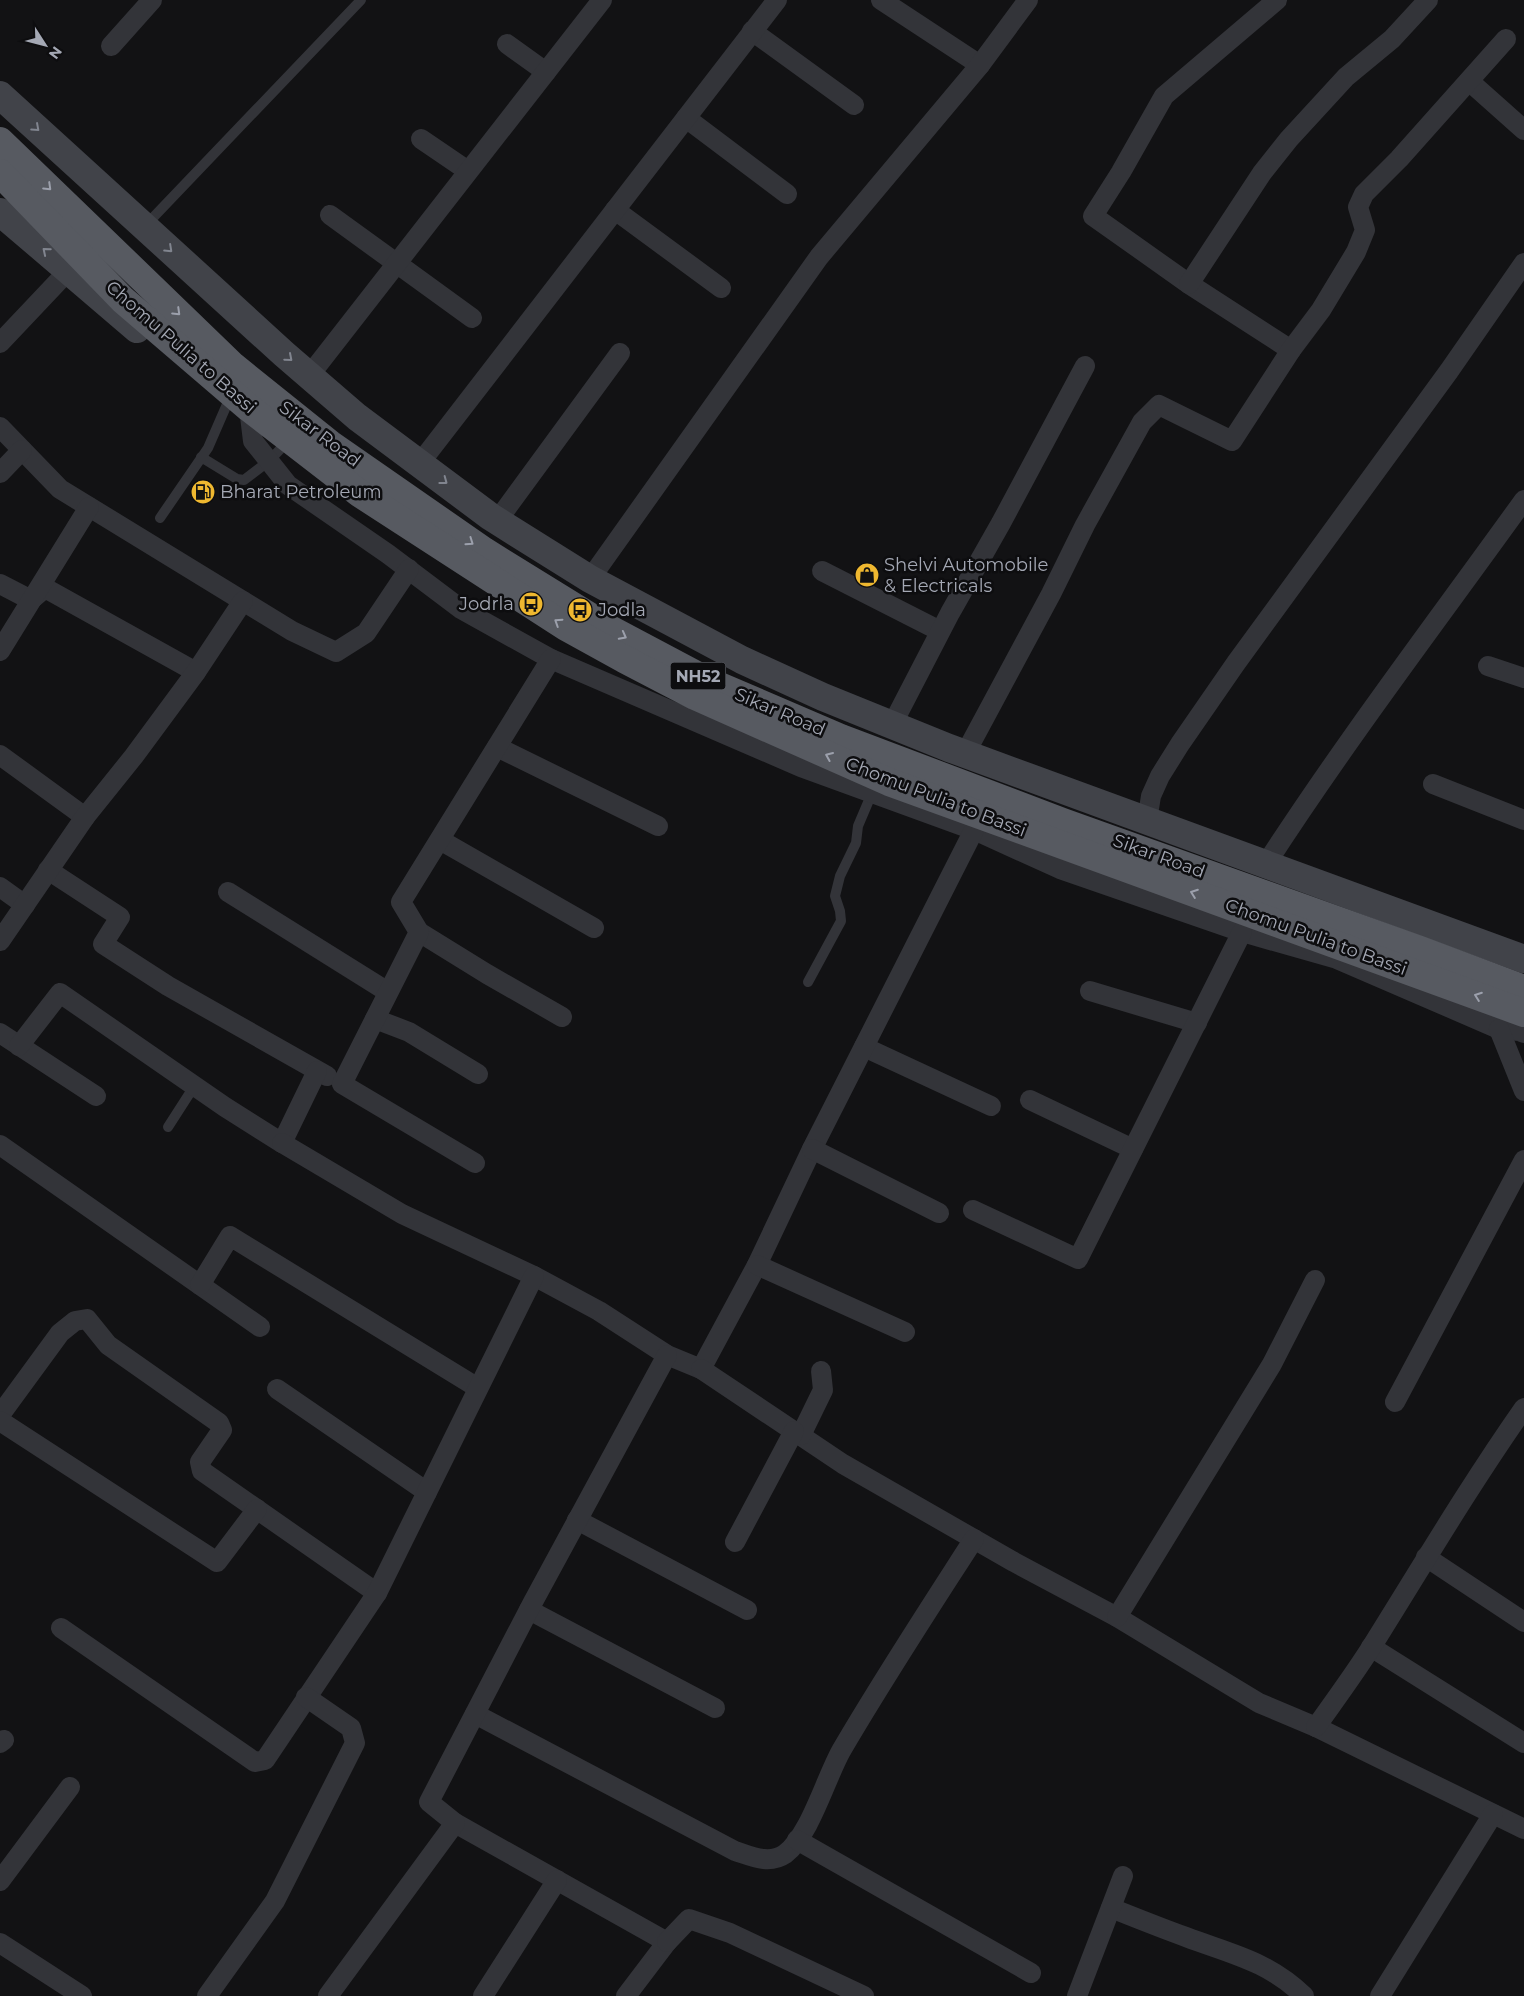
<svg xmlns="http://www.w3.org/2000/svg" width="1524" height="1996" viewBox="0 0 1524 1996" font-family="Montserrat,sans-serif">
<rect width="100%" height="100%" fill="#121214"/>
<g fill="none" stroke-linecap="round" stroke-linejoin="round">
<g stroke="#333439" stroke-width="10">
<polyline points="145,226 361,0"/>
<polyline points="201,457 237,479 244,480 269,461 289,440"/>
<polyline points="160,518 208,448 231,395"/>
<polyline points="808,982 841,921 840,911 835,896 840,876 856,843 858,826 872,793"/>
<polyline points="168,1127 195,1085"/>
</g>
<g stroke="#333439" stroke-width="20">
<polyline points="881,0 980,65"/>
<polyline points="1277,0 1164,96 1121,172 1093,216 1189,284 1291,350"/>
<polyline points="752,31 854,105"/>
<polyline points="507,44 546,72"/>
<polyline points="111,46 152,0"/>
<polyline points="1469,81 1524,130"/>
<polyline points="686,118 787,194"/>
<polyline points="421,139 468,171"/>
<polyline points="615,210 721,288"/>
<polyline points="330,215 472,318"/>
<polyline points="1189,284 1262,173 1289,139 1346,77 1392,39 1428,0"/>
<polyline points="0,343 69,270"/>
<polyline points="309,376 602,0"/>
<polyline points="249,408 253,441 288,485 388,554 461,609 551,659 801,767 974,830 1060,869 1242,932 1337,959 1499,1029 1519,1031 1524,1033"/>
<polyline points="0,427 60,489 292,631 336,652 366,633 409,569"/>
<polyline points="420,463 777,0"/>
<polyline points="0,473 22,450"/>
<polyline points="497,521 620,353"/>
<polyline points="822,571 940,631"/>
<polyline points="590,579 819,257 980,65 1028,0"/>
<polyline points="0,584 31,600 45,588 196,672"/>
<polyline points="0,651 89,507"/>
<polyline points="1488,666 1524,678"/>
<polyline points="892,725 950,613 1001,523 1085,366"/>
<polyline points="497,747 658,826"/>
<polyline points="965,754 1051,594 1085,525 1142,422 1159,405 1232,441 1291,350 1321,310 1356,252 1365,230 1358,207 1364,194 1399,159 1506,39"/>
<polyline points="0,755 85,817"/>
<polyline points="1433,784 1524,820"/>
<polyline points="1147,821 1151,796 1160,776 1180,744 1236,663 1449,371 1524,263"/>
<polyline points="440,840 594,928"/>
<path d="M1266,864C1347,739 1437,621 1524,500"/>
<polyline points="48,870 120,917 103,944 168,986 327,1076"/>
<polyline points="0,887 25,905"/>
<polyline points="228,892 388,992"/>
<polyline points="419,932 487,974 562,1017"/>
<polyline points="0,941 85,817 134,756 196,672 243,601"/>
<polyline points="1090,991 1197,1023"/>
<polyline points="375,1019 409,1032 478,1074"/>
<polyline points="1499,1029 1524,1091"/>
<polyline points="0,1033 96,1096"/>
<polyline points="19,1046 60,993 225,1107 282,1143 317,1071"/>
<polyline points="864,1047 991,1106"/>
<polyline points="1030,1100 1133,1149"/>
<polyline points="282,1143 402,1214 534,1276 599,1311 667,1355 701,1369 757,1265 812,1149 974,830"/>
<polyline points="0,1145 260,1327"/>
<polyline points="812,1149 939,1213"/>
<polyline points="475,1163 342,1084 419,932 401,902 551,659"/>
<polyline points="973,1210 1078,1259 1242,932"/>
<polyline points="757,1265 905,1332"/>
<polyline points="200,1285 230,1236 478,1388"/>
<polyline points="701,1369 843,1464 1014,1562 1117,1617 1259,1703 1316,1727 1524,1829"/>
<polyline points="277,1389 427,1492"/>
<polyline points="1395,1402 1524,1160"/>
<polyline points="0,1415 60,1333 75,1321 87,1319 108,1345 219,1423 222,1430 200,1462 202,1471 377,1593"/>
<polyline points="0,1421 217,1562 257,1509"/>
<polyline points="801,1435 823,1390 821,1371"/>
<polyline points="577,1520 747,1610"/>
<polyline points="735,1542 794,1431"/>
<polyline points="1426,1557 1524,1622"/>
<polyline points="529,1610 715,1708"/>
<polyline points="1117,1617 1272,1364 1315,1280"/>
<polyline points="61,1628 255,1762 265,1760 377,1593 534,1276"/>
<polyline points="1371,1647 1524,1743"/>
<path d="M475,1714L735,1851C751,1856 769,1865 785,1854C810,1835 825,1780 841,1751C883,1679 929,1609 974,1539"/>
<path d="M1316,1727C1335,1700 1355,1673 1372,1646C1422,1566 1470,1485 1524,1408"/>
<polyline points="0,1743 4,1740"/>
<polyline points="455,1823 667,1942 626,1996"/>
<polyline points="797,1840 1031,1973"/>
<polyline points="0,1881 70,1787"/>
<path d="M1111,1908C1136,1918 1161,1928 1186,1937C1231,1954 1268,1961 1304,1996"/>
<polyline points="667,1942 689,1919 730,1933 864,1996"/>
<polyline points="0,1943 82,1996"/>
<polyline points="207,1996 275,1901 355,1743 351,1728 306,1697"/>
<polyline points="328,1996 455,1823 429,1802 533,1602 667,1355"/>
<polyline points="483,1996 557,1880"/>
<polyline points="1077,1996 1123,1876"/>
<polyline points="1380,1996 1493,1814"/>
</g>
<g stroke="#414349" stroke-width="28">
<polyline points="0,95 284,354 357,417 491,517 590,579 742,660 823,697 949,748 1524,959"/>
<polyline points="0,212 137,329"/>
</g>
<g stroke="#575a61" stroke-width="28">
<polyline points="0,141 233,366 330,444 484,551 610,629 708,681 841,738 1063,822 1420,950 1524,989"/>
<polyline points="0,173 123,300 249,408 359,493 566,627 624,659 695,696 889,782 1524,1013"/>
</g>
</g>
<defs><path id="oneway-chevron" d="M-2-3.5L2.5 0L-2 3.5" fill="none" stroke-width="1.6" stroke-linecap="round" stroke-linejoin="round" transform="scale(1.25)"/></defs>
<g stroke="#81858f">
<use href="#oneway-chevron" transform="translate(36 128) rotate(42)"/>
<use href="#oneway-chevron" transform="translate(169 249) rotate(43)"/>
<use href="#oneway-chevron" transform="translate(46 251) rotate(-140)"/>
<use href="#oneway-chevron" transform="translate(289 358) rotate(41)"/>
<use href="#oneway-chevron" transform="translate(444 481) rotate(37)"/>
</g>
<g stroke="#9ca0ac">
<use href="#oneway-chevron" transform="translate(48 187) rotate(44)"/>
<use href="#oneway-chevron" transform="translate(177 312) rotate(44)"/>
<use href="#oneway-chevron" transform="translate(470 542) rotate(35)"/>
<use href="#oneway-chevron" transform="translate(558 622) rotate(-147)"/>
<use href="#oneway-chevron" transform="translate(623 636) rotate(28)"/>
<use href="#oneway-chevron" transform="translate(829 756) rotate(-157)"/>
<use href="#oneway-chevron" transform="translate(1194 893) rotate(-160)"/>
<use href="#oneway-chevron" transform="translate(1478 996) rotate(-160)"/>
</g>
<defs>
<symbol id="fuel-disc" viewBox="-11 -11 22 22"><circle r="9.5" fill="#efb830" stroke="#0d0d0f"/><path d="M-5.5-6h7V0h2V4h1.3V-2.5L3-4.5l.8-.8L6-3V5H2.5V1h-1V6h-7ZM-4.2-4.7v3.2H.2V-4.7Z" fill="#111"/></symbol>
<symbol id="shop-disc" viewBox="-11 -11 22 22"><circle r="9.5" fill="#efb830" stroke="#0d0d0f"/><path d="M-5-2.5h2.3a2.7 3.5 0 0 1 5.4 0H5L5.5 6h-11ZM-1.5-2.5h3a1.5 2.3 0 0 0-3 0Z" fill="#111"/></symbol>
<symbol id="bus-disc" viewBox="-11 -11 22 22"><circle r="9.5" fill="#efb830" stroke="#0d0d0f"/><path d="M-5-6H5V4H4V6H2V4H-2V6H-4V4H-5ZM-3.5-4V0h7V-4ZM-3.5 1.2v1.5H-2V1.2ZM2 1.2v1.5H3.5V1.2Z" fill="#111"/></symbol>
</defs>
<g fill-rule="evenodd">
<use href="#fuel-disc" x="189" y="478" width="28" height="28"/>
<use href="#shop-disc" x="853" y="561" width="28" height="28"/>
<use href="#bus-disc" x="517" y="590" width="28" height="28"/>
<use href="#bus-disc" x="566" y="596" width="28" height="28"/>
</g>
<g text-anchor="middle" stroke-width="5" stroke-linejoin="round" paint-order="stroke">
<rect fill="#0d0d0f" stroke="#777a82" stroke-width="1" x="670.5" y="662.5" width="55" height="27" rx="4"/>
<g font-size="16" font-weight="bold" fill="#a4a8b4">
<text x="698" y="682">NH52</text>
</g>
<g font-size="18" fill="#a4a8b4" stroke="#0d0d0f">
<text transform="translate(181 347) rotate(41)" y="6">Chomu Pulia to Bassi</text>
<text transform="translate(320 434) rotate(37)" y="6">Sikar Road</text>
<text transform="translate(780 712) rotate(23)" y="6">Sikar Road</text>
<text transform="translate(936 797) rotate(21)" y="6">Chomu Pulia to Bassi</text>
<text transform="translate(1159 856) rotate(20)" y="6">Sikar Road</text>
<text transform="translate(1316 937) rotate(20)" y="6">Chomu Pulia to Bassi</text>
</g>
<g font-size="18" fill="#a4a8b4" stroke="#0d0d0f" text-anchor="start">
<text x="220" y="498">Bharat Petroleum</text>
<text x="884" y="571">Shelvi Automobile<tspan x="884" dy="21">&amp; Electricals</tspan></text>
<text x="514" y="610" text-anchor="end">Jodrla</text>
<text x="598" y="616">Jodla</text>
</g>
</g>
<g transform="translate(45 45) rotate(126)" stroke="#0d0d0f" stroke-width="4" paint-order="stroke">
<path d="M0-4L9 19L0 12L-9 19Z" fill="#a4a8b4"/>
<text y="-8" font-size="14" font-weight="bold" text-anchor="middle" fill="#a4a8b4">N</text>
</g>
</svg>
